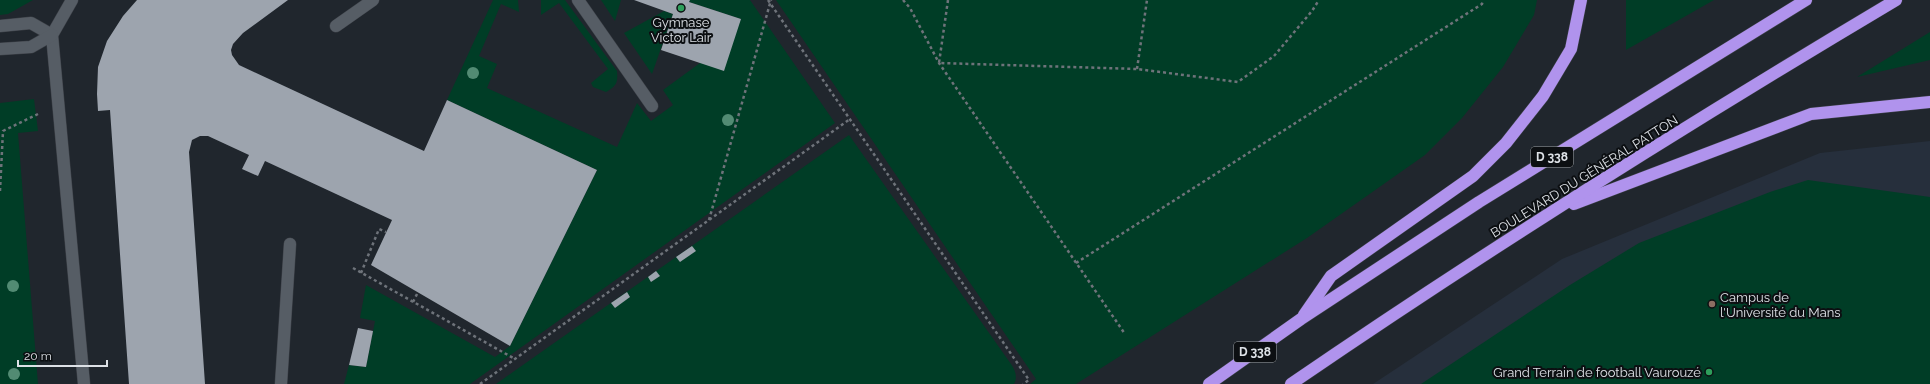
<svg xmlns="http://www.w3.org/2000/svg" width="1930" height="384" viewBox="0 0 1930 384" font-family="Raleway,sans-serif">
<rect width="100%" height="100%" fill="#20262d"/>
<polygon fill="#262f3c" points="1930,141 1930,384 1373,384 1562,259 1820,153"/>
<g fill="#003d26">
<polygon points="0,0 33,0 8,14 0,15"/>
<polygon points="493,0 518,0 519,12 501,4 479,56 497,64 487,88 617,147 637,103 651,121 673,105 663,90 700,63 741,19 689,2 690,0 750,0 835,123 470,384 344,384 349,365 366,367 375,321 360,318 366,285 495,357 510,346 597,170 447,100"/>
<path d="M541,0H565L617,71C618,82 617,86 606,92L593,87L591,83L608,69L559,3L541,15Z"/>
<polygon points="601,0 621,0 615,21"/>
<polygon points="776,0 1537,0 1534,15 1503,67 1462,118 1425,155 1307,238 1076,384 1030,384 1036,379"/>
<polygon points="1626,0 1714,0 1626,50"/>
<polygon points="664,11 673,14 652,74 624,33"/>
<polygon points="1930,32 1930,60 1857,77"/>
<polygon points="34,99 38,131 18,133 38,384 0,384 0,103"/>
<path d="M849,135L1011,364C1015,370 1018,377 1014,384H496Z"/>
<polygon points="1808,180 1930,197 1930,384 1421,384 1570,285 1639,243 1770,192"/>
</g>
<g fill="#9da4ae">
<polygon points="137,0 288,0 243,33 233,44 231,50 232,55 239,65 424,151 447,100 597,170 510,346 371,265 392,220 265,161 258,176 242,169 249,155 208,136 200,136 192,140 189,152 205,384 129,384 110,110 98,111 97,94 98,67 107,41 123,16"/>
<polygon points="634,0 690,0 689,2 741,19 724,71 661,50 673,14"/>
<polygon points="692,246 696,251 680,262 676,257"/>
<polygon points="656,271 660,276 651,282 648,277"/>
<polygon points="627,292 630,297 615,308 611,303"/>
<polygon points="358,328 373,331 366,367 349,365"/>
</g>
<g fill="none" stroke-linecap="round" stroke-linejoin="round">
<defs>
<g id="minor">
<polyline points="72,0 52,35 84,384"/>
<polyline points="578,0 652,106"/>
<polyline points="0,26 31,23 52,35"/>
<polyline points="336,26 373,0"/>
<polyline points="0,49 31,47 52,35"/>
<polyline points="281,384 290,244"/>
</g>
<g id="highway">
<polyline points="1574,204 1811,114 1930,102"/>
<polyline points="1304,315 1331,276 1473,176 1506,143 1543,96 1571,49 1581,0"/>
<polyline points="1209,384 1301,319 1479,202 1806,0"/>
<path d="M1291,384C1488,249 1691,122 1896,0"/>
</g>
</defs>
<use href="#minor" stroke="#3d4148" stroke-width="13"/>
<use href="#highway" stroke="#3d4148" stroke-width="13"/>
<g stroke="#6e737a" stroke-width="2.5" stroke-dasharray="3 3" stroke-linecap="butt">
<polyline points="768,0 1029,380 1023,384"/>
<polyline points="903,0 910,8 939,63 1125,334"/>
<polyline points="948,0 939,63 1137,69 1238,82 1274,56 1312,11 1319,0"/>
<polyline points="1137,69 1147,0"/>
<polyline points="0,191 3,131 38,114"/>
<polyline points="709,220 771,0"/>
<polyline points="1076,263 1482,4 1483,0"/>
<polyline points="353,268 515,359"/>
<polyline points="361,273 379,229 386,232"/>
<polyline points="413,302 418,292"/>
<polyline points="480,384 850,119"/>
</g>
<use href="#minor" stroke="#565d65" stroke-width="12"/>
<use href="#highway" stroke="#b093ed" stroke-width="12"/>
</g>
<g fill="#528b73">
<circle cx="473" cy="73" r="6"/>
<circle cx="728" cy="120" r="6"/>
<circle cx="13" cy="286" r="6"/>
<circle cx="14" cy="374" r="6"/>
</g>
<g fill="#2e9e5b" stroke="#0c0f12" stroke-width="1.5">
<circle cx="681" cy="8" r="4"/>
<circle cx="1709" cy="372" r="4"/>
</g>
<circle fill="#8d6e63" stroke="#0c0f12" stroke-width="1.5" cx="1712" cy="304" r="4"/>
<g text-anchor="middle" stroke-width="4" stroke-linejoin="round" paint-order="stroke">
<g fill="#0c0f12" stroke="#9ea2a6" stroke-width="1">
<rect x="1531" y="147" width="42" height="20" rx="3"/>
<rect x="1234" y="342" width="42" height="20" rx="3"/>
</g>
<g font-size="12" font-weight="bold" fill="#dde1e6">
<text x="1552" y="161">D 338</text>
<text x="1255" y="356">D 338</text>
</g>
<g font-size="13" fill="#dde1e6" stroke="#0c0f12">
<text x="681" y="27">Gymnase<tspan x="681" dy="15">Victor Lair</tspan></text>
<text x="1720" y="302" text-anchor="start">Campus de<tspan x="1720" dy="15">l'Université du Mans</tspan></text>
<text x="1701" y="377" text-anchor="end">Grand Terrain de football Vaurouzé</text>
</g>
<g font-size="13" fill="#dde1e6" stroke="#0c0f12">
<text transform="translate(1584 176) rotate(-32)" y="5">BOULEVARD DU GÉNÉRAL PATTON</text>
</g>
</g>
<path d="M18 360v6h89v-6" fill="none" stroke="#dde1e6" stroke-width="2"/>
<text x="24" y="360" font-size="12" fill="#dde1e6" stroke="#0c0f12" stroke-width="3" paint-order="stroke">20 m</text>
</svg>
